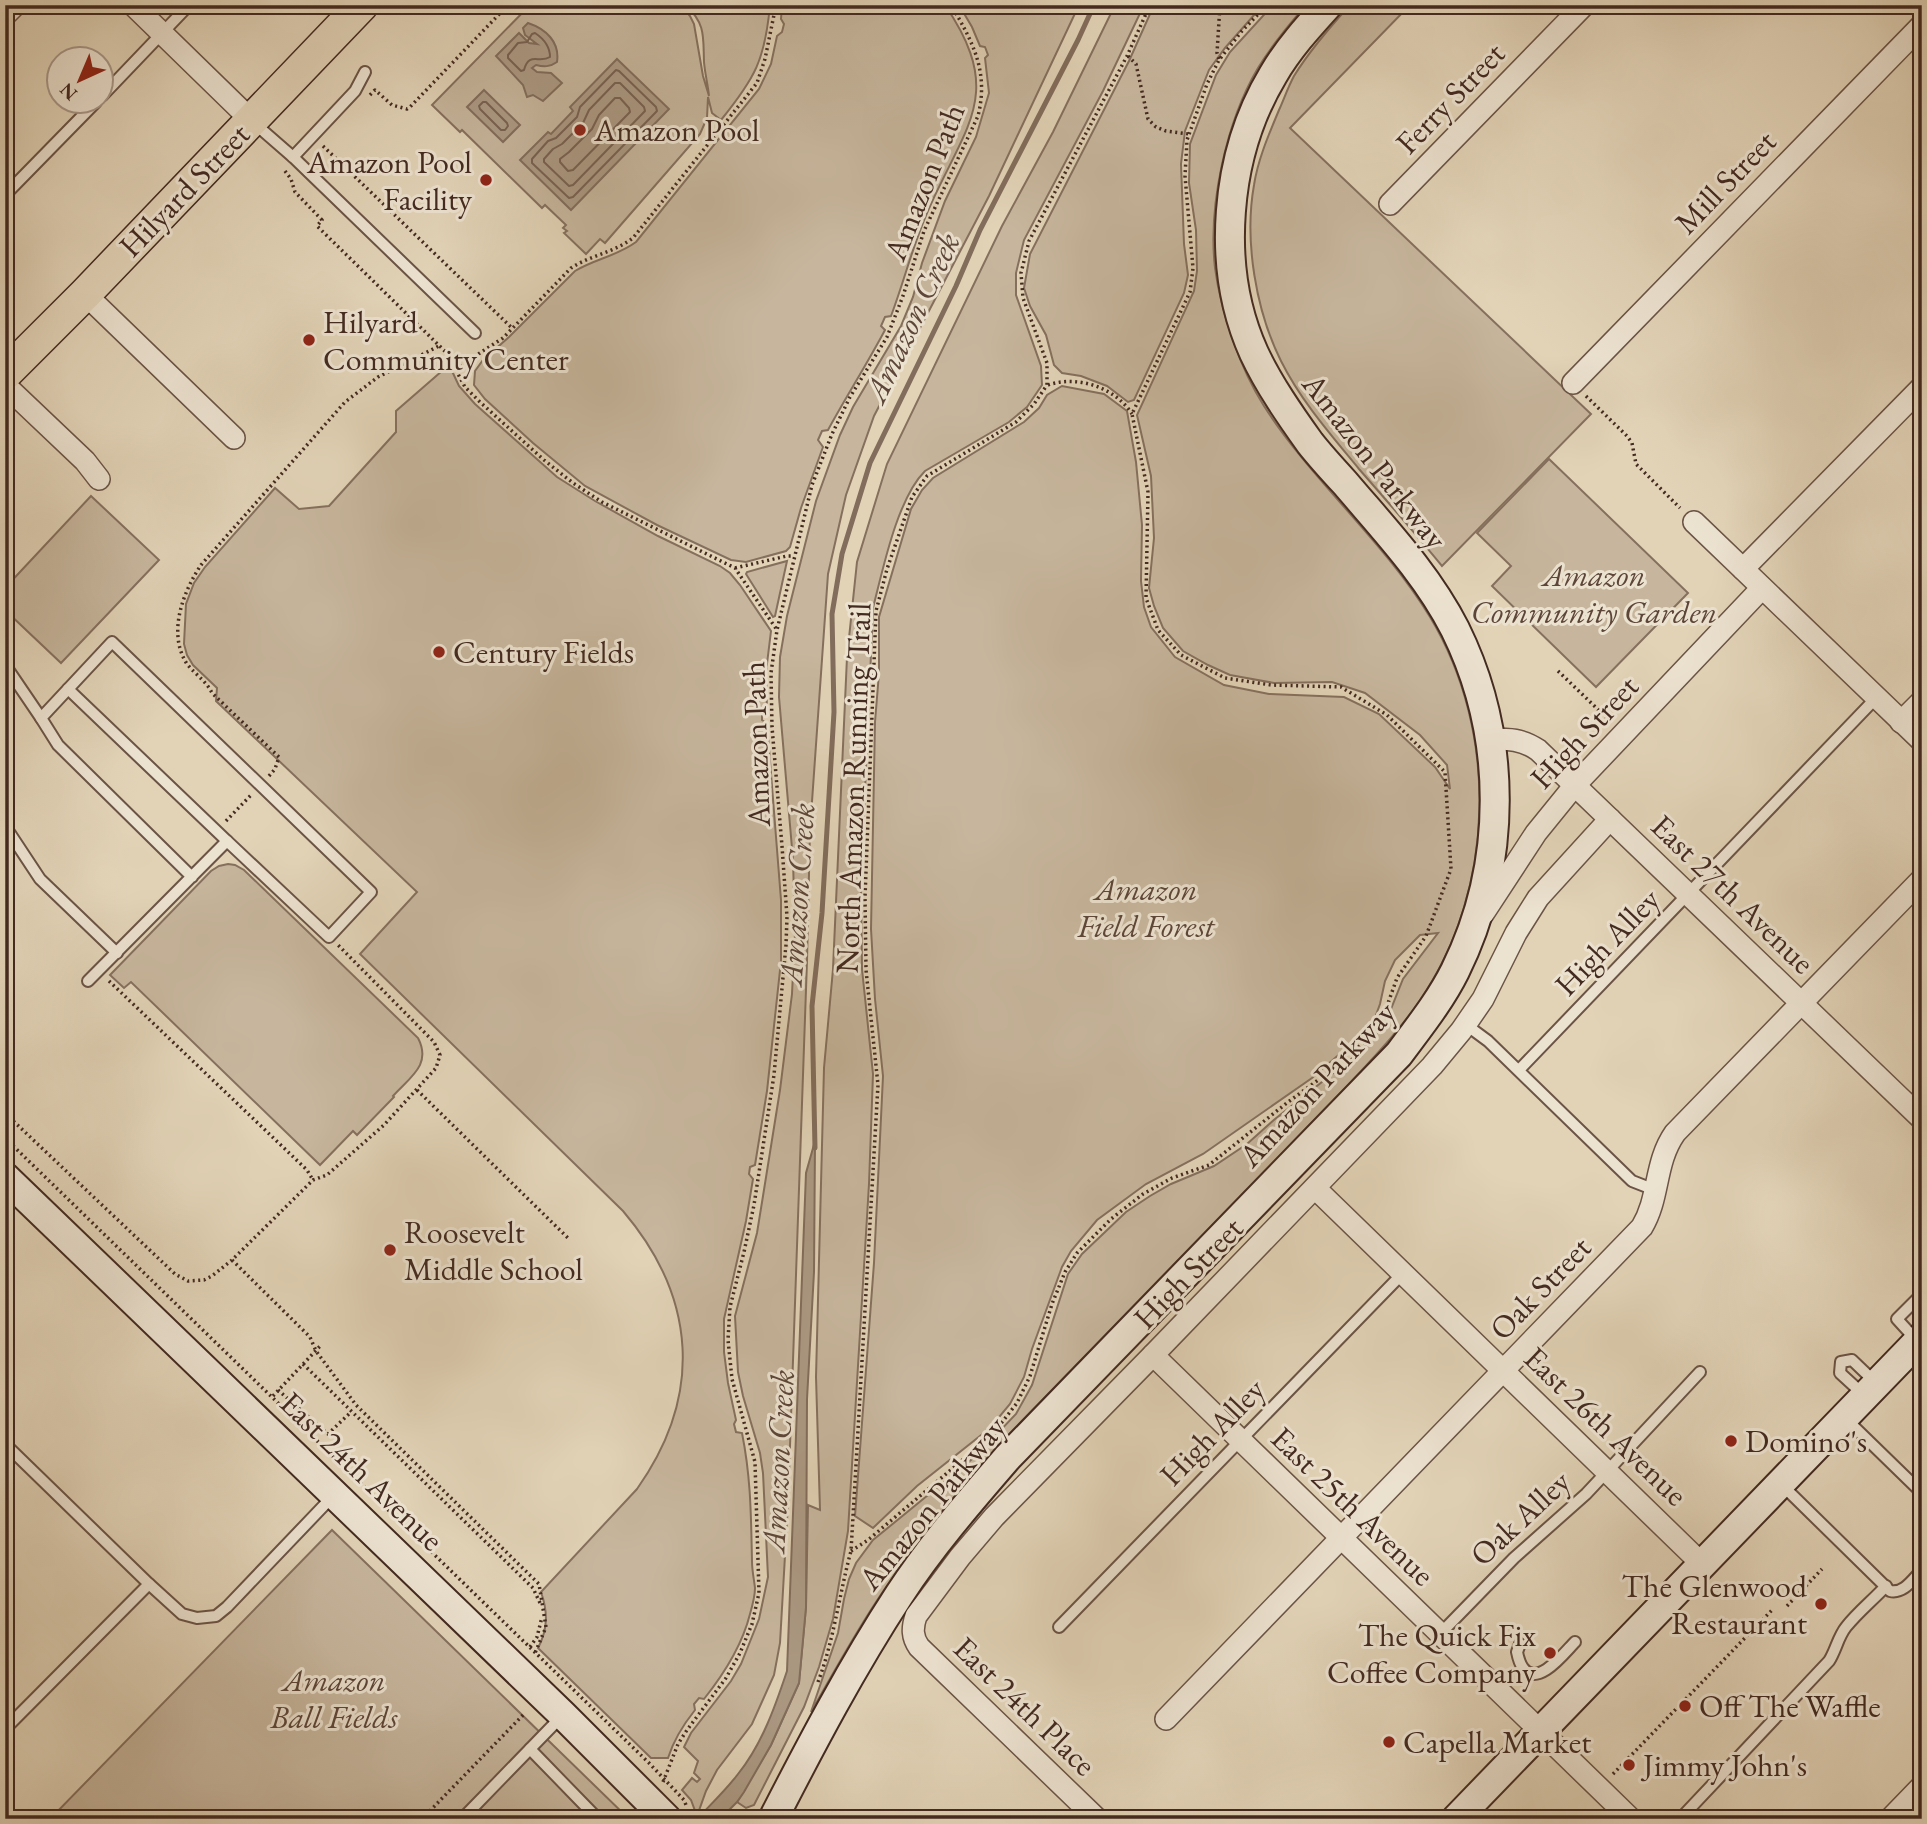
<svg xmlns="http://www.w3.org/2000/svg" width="1927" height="1824" viewBox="0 0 1927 1824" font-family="'EB Garamond',serif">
<rect width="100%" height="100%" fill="#e2d3b7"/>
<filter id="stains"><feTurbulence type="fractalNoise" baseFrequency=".00286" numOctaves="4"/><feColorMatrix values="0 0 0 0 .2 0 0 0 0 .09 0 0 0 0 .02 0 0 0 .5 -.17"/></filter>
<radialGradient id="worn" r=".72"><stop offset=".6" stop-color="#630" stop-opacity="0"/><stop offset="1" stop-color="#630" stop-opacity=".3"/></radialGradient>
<g fill="#c7b69d" stroke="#85705e" stroke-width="2">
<path d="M530,5H681L690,16L694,24L703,76L709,96C708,85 705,74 704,62C703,36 706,25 686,5H770C765,60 755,78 721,120L712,113L708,97L707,118L700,134L605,243L600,239L586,254L564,233L567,231L563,228L566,225L545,205L542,208L462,130L460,132L432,105Z"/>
<path d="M782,5H945C1004,92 968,122 931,204C914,240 905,279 891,316L885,317L881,326L885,330C867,364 846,397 828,430L822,431L818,440L823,447L801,508L790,547L786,551L746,562L731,560L657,525L585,486L533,443L485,399L474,385L475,371L483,360L509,337L575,271C595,259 617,256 636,242L759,89L771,64L777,36L782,32L784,24L781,19Z"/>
<polygon points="959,5 1079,5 989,196 874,416 846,495 828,574 810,830 807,961 788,1503 780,1643 774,1675 752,1724 717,1770 706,1791 697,1816 691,1800 682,1790 692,1778 697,1782 700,1779 694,1773 698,1761 684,1747 691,1733 731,1681 741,1664 759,1619 768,1577 763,1473 760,1453 743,1396 738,1372 735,1316 757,1233 763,1196 780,1090 792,994 795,933 793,860 779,697 780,657 787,616 816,501 840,435 853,407 901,326 913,297 922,263 945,201 976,137 989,93 985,58 988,55 985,47 980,46 972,27"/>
<path d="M1115,5H1144L1103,91L1024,240L1016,273V295L1041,366L1042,385L1027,407L1009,422L925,471C897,499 883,569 873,608L861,884L862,969L873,1074L869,1184L848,1531L833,1619L819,1667L804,1707L754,1805L746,1808L737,1802L771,1745L799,1683L806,1607L808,1505L820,1510L816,1377L824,1068L833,969L847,657L857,562L887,464L1002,226L1053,132Z"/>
<polygon points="1154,5 1263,5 1225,48 1209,70 1185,131 1181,164 1184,244 1188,275 1184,293 1134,400 1128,402 1107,386 1081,376 1062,373 1054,365 1046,335 1030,306 1024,288 1030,254 1129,61"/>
<path d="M1273,5H1306C1289,25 1272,45 1258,68C1226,122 1208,206 1215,268C1221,313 1240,368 1264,406C1312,481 1383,540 1430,617C1499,731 1496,890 1420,1000C1400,1030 1374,1057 1349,1084L1013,1430C966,1482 921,1535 882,1593C856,1631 834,1672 811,1712L838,1633L844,1599L849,1579L856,1563L873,1540L977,1455L1016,1414L1032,1385L1068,1274L1082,1254L1126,1212L1150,1196L1171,1184L1214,1166L1247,1144L1275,1119L1360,1052L1385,1024L1403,979L1438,933L1420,935L1395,960L1385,981L1380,1004L1372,1026L1312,1078L1203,1154L1146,1184L1097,1220L1071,1251L1062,1267L1032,1349L1024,1377L1010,1404L990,1428L917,1486L873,1528L855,1516L874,1263L883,1076L875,999L871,929L875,722L879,673V617L911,509L922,490L933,478L1024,422L1039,408L1047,395L1062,386L1104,394L1127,411L1136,462L1142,525L1141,581L1144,607L1151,627L1175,657L1224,685L1269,694L1344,697L1379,714L1435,767L1450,789L1447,765L1420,735L1365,693L1332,682L1274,683L1230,675L1208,665L1183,651L1163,628L1154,606L1149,588L1154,538L1151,476L1137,415L1194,291L1197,271L1196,230L1189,183L1190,144L1216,75L1230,52Z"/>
<path d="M1350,5H1410L1290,128L1591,414L1442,566C1415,533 1387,501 1359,469C1331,435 1301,401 1281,361C1256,311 1244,241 1254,185C1258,159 1269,134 1279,110C1284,99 1288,87 1294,76C1310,50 1330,27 1350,5Z"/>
<path d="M450,364L453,366L452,371L459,386L475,404L557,477L595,501L658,536L720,566L730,573L740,585L771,631L766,672L767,709L762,713V720L767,723L781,900V961L767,1091L755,1165L750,1167L749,1174L753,1179L746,1221L724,1319V1352L728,1383L736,1420L734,1424L736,1432L742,1433C751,1478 751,1516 752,1561C752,1571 754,1579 755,1588C755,1596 752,1607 750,1614C742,1646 724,1674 704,1699L699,1698L694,1704L695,1710C683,1725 674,1739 668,1758H651L538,1648C548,1629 548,1612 541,1592L637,1489C703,1396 697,1298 623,1211L360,954L417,892L216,701L217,688L193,665L187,655L184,644L186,604L194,583L205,567L275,488L299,509L329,506L396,432V411Z"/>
<polygon points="1549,459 1688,593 1596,687 1492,586 1511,566 1477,533"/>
<polygon points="91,496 159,560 61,663 5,610 5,588"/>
<polygon points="787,561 775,616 773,617 746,574 747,572"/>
<path d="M228,864L235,865L244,870L418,1038C432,1065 410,1077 393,1096L394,1097L357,1135L353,1131L320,1165L131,982L124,988L110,975L211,871L219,866Z"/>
<polygon points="332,1530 629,1819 50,1819"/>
</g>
<g fill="#ac9a84" stroke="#826d5c" stroke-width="2">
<path d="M528,23C546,29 560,42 557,62C550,67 544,67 536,65L532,68L537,72L551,73L562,83L543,101L533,95L527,97L523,85L496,56L519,33L529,43L537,44L525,35L523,28Z"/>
<polygon points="617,59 669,109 571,210 520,160 548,132 551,134 573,111 570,107"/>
<polygon points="484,90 520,125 503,142 467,107"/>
<path d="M815,1141L814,1272L807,1399L806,1607L799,1683L771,1745L744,1792L737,1802L720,1819H697C711,1804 726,1790 738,1774C762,1744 775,1707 787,1671L806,1173Z"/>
</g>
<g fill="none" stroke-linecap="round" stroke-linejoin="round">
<g stroke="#786252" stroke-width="2">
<path d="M535,33C544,39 550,46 550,57C539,64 529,51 524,70L521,71L508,58V55L518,43L527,42L532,34Z"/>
<polygon points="616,70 619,71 656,107 657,111 573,197 569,198 532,163 532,159 548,141 556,138 577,117 580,107"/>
<polygon points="615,83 620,83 644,107 645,111 573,185 569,186 544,162 544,159 553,149 562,144 583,123 589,110"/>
<polygon points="615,98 620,98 629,108 630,112 573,170 568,171 560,162 560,159 569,152 592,129 599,115"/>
<polygon points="483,102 486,102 507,123 508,126 505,130 501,130 480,109 479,106"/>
</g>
<polyline stroke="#826d5c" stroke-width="5" points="815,1148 812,1006 822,913 834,712 832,614 842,554 870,463 956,286 980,230 1078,40 1094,5"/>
<defs>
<g id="lane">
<polyline points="102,96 189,5"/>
<polyline points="254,123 293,157 475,333"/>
<polyline points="293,157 355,91 365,72"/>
<polyline points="5,195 96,102"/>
<polyline points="5,665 41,718"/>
<polyline points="68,689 227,841"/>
<polyline points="5,826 40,879 117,953"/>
<polyline points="88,981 227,841 329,937 371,892 112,642 41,718 58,745 192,877"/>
<polyline points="1465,1024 1488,1041 1632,1181 1655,1190"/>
<polyline points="1519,1070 1876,698"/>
<polyline points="1908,1106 1922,1092"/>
<polyline points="1917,1341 1897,1319 1922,1294"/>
<polyline points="1864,1395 1840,1373 1841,1362 1852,1360 1876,1383"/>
<polyline points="1846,1419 1922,1493"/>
<polyline points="5,1444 149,1584 182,1614 197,1618 216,1616 227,1607 333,1496"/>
<path d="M1782,1485L1890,1591C1904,1594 1913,1579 1922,1570"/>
<polyline points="1059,1627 1403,1273"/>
<polyline points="1440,1634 1514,1558 1586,1494 1700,1372"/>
<path d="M1520,1644L1517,1652C1518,1657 1520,1664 1523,1668C1538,1688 1565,1652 1575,1642"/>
<polyline points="5,1729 149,1584"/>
<polyline points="530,1749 598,1819"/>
<polyline points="462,1819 561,1717"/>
<path d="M1680,1819L1829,1661C1836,1650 1838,1637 1846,1627C1858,1612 1873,1600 1886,1586"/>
</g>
<g id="street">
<polyline points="133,5 251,120"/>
<polyline points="5,15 15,5"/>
<polyline points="1390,204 1584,5"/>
<polyline points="85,294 234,438"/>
<polyline points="1573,383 1922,25"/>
<polyline points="5,385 85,461 99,479"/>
<polyline points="1694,522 1922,741"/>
<polyline points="1743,569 1922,387"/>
<polyline points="1901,722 1922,701"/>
<path d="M1490,739C1509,739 1522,739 1538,750L1922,1119"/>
<polyline points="1483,914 1536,833 1575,785 1762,588"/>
<polyline points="1315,1188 1702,1564"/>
<polyline points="1153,1355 1631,1819"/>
<path d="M1166,1719L1642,1227C1660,1197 1654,1163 1675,1133L1922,879"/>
<path d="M1097,1819L919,1647C912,1637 912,1628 916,1616L960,1557L994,1517L1153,1355L1432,1066L1461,1031L1483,999L1516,933L1538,898L1610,819"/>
<polyline points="1890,1819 1922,1786"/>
</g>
<g id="secondary">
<polyline points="5,1177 563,1715 667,1819"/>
<path d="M773,1819C812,1743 852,1667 899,1595C931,1546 970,1501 1008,1457L1399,1054C1419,1027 1440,1001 1455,971C1508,864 1508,736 1455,629C1427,574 1384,529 1345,483C1333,470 1321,457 1310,443C1290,415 1269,385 1254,353C1215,267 1225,155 1273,75C1288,49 1308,27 1328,5"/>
<polyline points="1456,1819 1922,1337"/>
</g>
<polyline id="primary" points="5,374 85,294 362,5"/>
</defs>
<use href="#lane" stroke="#6b5446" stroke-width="14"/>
<use href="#street" stroke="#6b5446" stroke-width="24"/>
<use href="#secondary" stroke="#432a20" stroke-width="32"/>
<use href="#primary" stroke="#432a20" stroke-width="35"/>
<g stroke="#432a20" stroke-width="3.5" stroke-dasharray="2 3.5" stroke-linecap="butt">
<path d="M776,5L765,59L757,83L633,238C613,253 591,255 571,268L503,338L460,366L458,374L465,387L480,402L544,460L573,483L602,502L735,568L777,630"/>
<polyline points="1128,56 1136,64 1148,119 1156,127 1166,131 1189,134"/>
<polyline points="1219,59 1217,53 1220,5"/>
<polyline points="370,95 375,90 392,105 407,109 410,107 508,5"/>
<polyline points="323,146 512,328"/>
<polyline points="285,171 291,179 295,192 322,220 317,226 460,366"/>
<path d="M1048,385C1077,375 1115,387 1132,414"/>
<polyline points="1586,396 1627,436 1632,443 1636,464 1680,508"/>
<polyline points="735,568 787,556 794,556"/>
<polyline points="1558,671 1609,720"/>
<path d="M269,776L275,769L279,757L212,693C207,682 195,674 187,664C167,633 183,592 201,565L345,402L378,377L439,346"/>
<polyline points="226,821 252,794"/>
<polyline points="109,981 307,1170 313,1180"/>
<polyline points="417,1090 570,1240"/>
<polyline points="5,1118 8,1116 175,1274 188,1281 204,1280 212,1276 232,1260 313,1180 327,1175 384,1125 436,1068 440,1055 434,1042 338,945"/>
<polyline points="5,1138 649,1763 684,1800 686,1805"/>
<polyline points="232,1260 310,1337 316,1351 356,1405 539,1584 546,1627 535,1653"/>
<polyline points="303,1364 533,1588 540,1603"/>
<polyline points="278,1390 328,1434 351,1412"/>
<polyline points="273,1396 322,1344"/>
<polyline points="851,1551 868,1540 992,1435 1017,1403 1030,1376 1052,1304 1065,1272 1077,1253 1111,1219 1143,1194 1172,1178 1209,1165 1288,1102 1340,1064 1365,1041 1382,1020 1397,978 1426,936 1451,869 1445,772 1387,715 1341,687 1271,685 1225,678 1181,655 1158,630 1146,598 1148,492 1132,414 1190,292 1193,268 1185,176 1187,140 1207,84 1219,60 1242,31 1267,5"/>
<polyline points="1787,1606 1822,1569"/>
<polyline points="530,1647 537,1637 542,1617"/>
<path d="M818,1682C834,1640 839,1595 851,1551L878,1085L866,970L865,897L876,611L887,569L912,497L927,476L1016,422L1034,404L1047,385V363L1023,298L1021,273L1029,241L1127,56L1150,5"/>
<polyline points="1613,1774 1773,1609"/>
<path d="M663,1782L678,1744L687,1730L726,1678L740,1653L752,1624L759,1593L755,1462L732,1379L728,1340L730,1307L744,1252L754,1205L774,1075L786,945L787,917L782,846L772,727L771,673L777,630L812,485L832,434L850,397L887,337L903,296L924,231L978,116C989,72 973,42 951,5"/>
<polyline points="422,1819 525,1713"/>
</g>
<use href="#lane" stroke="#ece2d0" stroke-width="10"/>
<use href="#street" stroke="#ece2d0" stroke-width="21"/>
<use href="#secondary" stroke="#ece2d0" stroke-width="28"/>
<use href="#primary" stroke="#e2d3b7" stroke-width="32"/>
</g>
<g fill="#8f2418" stroke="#ece2d0" stroke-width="2.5">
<circle cx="580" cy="130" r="7"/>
<circle cx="486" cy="180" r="7"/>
<circle cx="309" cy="340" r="7"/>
<circle cx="439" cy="652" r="7"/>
<circle cx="390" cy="1250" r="7"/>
<circle cx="1731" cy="1441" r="7"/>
<circle cx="1821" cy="1604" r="7"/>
<circle cx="1550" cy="1653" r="7"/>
<circle cx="1685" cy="1706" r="7"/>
<circle cx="1389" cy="1742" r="7"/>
<circle cx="1629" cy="1765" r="7"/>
</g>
<g text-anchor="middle" stroke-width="6" stroke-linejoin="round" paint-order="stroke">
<g font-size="32" fill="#432a20" stroke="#ece2d0">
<text transform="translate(1450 98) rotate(-46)" y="11">Ferry Street</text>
<text transform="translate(924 182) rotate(-68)" y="11">Amazon Path</text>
<text transform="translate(1725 182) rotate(-46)" y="11">Mill Street</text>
<text transform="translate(184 190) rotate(-46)" y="11">Hilyard Street</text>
<text transform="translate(1375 461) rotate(52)" y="11">Amazon Parkway</text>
<text transform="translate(1584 732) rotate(-47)" y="11">High Street</text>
<text transform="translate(756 744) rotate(-92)" y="11">Amazon Path</text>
<text transform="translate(853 788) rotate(-88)" y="11">North Amazon Running Trail</text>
<text transform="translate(1733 894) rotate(44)" y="11">East 27th Avenue</text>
<text transform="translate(1607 942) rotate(-46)" y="11">High Alley</text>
<text transform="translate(1317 1084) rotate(-47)" y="11">Amazon Parkway</text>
<text transform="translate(1188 1273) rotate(-46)" y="11">High Street</text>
<text transform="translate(1540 1288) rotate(-46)" y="11">Oak Street</text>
<text transform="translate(1606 1426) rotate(44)" y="11">East 26th Avenue</text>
<text transform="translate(1212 1432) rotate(-46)" y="11">High Alley</text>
<text transform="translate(362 1471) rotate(44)" y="11">East 24th Avenue</text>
<text transform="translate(932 1503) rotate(-51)" y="11">Amazon Parkway</text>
<text transform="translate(1353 1506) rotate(44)" y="11">East 25th Avenue</text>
<text transform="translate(1520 1518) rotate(-43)" y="11">Oak Alley</text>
<text transform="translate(1025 1706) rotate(44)" y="11">East 24th Place</text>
</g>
<g font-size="32" fill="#432a20" stroke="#ece2d0" text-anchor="start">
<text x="594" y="141">Amazon Pool</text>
<text x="472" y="173" text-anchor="end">Amazon Pool<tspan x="472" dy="37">Facility</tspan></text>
<text x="323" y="333">Hilyard<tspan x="323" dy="37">Community Center</tspan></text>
<text x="453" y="663">Century Fields</text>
<text x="404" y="1243">Roosevelt<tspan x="404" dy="37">Middle School</tspan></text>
<text x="1745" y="1452">Domino's</text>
<text x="1807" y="1597" text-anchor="end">The Glenwood<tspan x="1807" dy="37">Restaurant</tspan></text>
<text x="1536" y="1646" text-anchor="end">The Quick Fix<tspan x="1536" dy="37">Coffee Company</tspan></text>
<text x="1699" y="1717">Off The Waffle</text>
<text x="1403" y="1753">Capella Market</text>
<text x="1643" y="1776">Jimmy John's</text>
</g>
<g font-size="32" font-style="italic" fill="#5d4639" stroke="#ece2d0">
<text x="1594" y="586">Amazon<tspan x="1594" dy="37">Community Garden</tspan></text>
<text x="1146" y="900">Amazon<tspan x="1146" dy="37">Field Forest</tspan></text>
<text x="334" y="1691">Amazon<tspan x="334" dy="37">Ball Fields</tspan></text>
</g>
<g font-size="33" font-style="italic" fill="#5d4639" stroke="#ece2d0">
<text transform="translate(911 317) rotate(-65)" y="12">Amazon Creek</text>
<text transform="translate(796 894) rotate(-86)" y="12">Amazon Creek</text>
<text transform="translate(777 1461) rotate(-87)" y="12">Amazon Creek</text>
</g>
</g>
<rect width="1927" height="1824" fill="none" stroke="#e2d3b7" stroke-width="28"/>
<rect x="7" y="7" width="1913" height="1810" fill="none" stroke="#432a20" stroke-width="3.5"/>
<rect x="14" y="14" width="1899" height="1796" fill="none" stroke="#432a20" stroke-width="2"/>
<g transform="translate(80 80) rotate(224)"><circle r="33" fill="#ece2d0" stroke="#a8988a" stroke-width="2"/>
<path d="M0-5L12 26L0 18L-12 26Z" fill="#8f2418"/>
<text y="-10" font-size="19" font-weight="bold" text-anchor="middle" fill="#432a20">N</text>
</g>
<rect width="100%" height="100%" filter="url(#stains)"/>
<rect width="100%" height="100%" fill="url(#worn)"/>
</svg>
